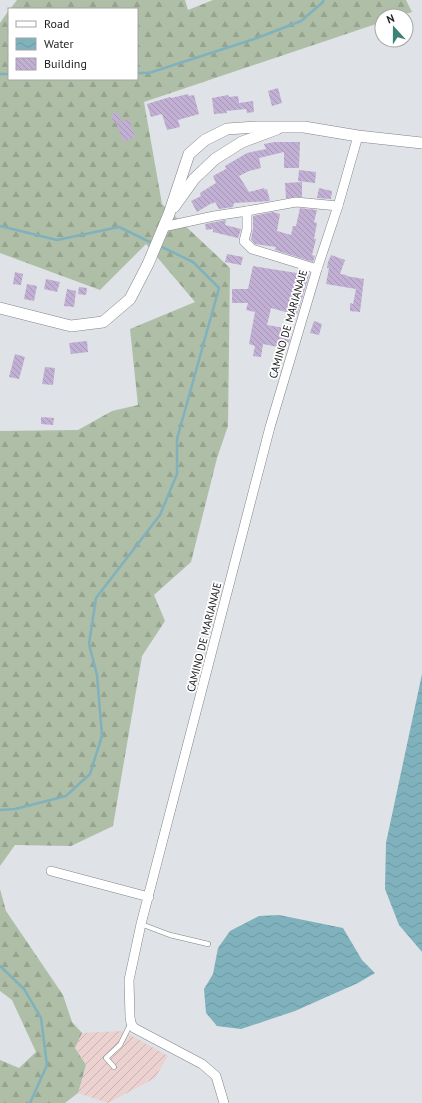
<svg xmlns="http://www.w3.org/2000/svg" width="422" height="1103" viewBox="0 0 422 1103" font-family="'PT Sans',sans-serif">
<defs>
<pattern id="industrial-furrows" width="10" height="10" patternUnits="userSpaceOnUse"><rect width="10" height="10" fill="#ebd1cf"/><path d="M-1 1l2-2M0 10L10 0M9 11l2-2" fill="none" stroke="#c9b3b1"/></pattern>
<pattern id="forest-firs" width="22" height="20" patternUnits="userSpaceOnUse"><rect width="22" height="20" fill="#afbea7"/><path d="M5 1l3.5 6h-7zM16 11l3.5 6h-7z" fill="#96a38f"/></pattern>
<pattern id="water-waves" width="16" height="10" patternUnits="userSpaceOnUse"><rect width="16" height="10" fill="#80b2bd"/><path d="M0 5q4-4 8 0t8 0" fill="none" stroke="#6e98a2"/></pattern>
<pattern id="building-back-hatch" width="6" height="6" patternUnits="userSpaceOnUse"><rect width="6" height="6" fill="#c1afd4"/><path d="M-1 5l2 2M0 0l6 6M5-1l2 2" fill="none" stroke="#a596b6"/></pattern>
</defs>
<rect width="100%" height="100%" fill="#dfe2e6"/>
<polygon fill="url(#industrial-furrows)" points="123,1031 168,1056 155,1078 108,1103 78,1093 86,1065 75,1048 82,1033"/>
<g fill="url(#forest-firs)">
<polygon points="17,0 185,0 188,10 213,0 406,0 412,12 399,16 382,16 382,22 144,102 162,204 230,268 228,426 217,458 191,562 154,595 165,621 142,656 113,826 71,846 15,845 0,866 0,431 78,430 112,411 138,405 130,329 195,302 146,244 100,290 0,253 0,23 9,10 9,79 137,79 137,9 10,9"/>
<polygon points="0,889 6,911 63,995 72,1022 82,1033 75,1048 86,1065 78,1093 65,1103 0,1103 0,1060 19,1068 36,1052 12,1000 0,991"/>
</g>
<g fill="url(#water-waves)">
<polygon points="422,674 422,952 399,925 385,889 386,843"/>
<polygon points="279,915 343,928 362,960 375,973 358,983 295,1011 241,1029 217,1026 206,1013 204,989 213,974 218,948 230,931 259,916"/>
</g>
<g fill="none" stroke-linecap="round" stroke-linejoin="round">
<g stroke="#80b2bd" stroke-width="2.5">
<polyline points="137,73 149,73 257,38 301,21 323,2 323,0"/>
<polyline points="0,74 9,74"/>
<polyline points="0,226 57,240 119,227 150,242"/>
<polyline points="0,810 15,809 66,796 90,774 102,736 97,675 89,644 96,598 160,515 177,474 177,439 219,288 193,262 162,247"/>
<polyline points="0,966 24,989 41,1018 47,1065 30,1103"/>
</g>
</g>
<g fill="url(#building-back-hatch)">
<polygon points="278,88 282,103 272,106 268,91"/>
<polygon points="188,94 189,96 194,95 199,114 178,120 180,127 167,130 162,114 151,117 147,104 170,97 171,98"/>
<polygon points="228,95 229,97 238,96 239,103 253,101 254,112 247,113 246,109 226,111 227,113 214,114 212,98"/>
<polygon points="118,112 121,120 114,123 111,115"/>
<polygon points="129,119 135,137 124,142 116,123"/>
<polygon points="275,142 300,142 299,168 284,168 284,152 259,158 261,168 249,171 239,176 249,192 264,188 265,190 267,189 270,201 234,203 233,207 219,209 215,202 212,204 212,203 197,212 191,201 201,196 200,193 216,183 213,176 226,169 225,166 247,153 266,149 264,144"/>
<polygon points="299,170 316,172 315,183 298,181"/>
<polygon points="302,182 302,197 286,198 285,183"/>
<polygon points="319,188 332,191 331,199 317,198"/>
<polygon points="300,208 317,210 314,222 317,223 314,239 316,239 312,255 315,256 313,262 275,250 276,247 255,244 251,239 253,229 253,216 273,212 280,214 277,231 291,235 293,226 296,226"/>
<polygon points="226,220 225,225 241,229 238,238 213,232 213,229 206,230 205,224"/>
<polygon points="227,254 243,257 241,265 225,262"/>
<polygon points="331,255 345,260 340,274 347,275 346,276 364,279 360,312 350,311 350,303 353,304 356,289 326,284 329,268 327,268 328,262"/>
<polygon points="253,266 309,275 297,315 271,308 267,325 290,329 289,334 291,335 289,343 288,342 287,344 284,344 283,348 263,344 261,357 253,356 255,346 249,344 255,312 246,310 248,303 232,303 232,289 248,289"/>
<polygon points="15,272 23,274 21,285 13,284"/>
<polygon points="46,279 60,282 57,292 44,289"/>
<polygon points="27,284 37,286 34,301 24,299"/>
<polygon points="79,287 87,288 86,295 78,294"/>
<polygon points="67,289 76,291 74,307 64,306"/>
<polygon points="314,321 322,324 319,335 310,333"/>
<polygon points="87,341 88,352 71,354 69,343"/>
<polygon points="15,354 25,357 19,379 9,377"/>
<polygon points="45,367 55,368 53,385 42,384"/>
<polygon points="41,417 54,418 53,425 41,424"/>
</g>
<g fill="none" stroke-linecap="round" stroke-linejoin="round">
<defs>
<g id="service">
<polyline points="141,924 170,935 208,944"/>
<polyline points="114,1067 106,1058 120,1045 131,1023"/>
</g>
<g id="minor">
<polyline points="247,211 296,202 338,206"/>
<polyline points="163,227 214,216 247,211 247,229 244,241 252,249 317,269"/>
<polyline points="51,871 149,897"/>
<polyline points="224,1103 216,1076 202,1064 134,1028 131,1023 130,1017 129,980 141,924 270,427 317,269 338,206 358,136"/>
</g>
<g id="tertiary">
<polyline points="174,207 194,179 215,159 242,142 277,129"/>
<polyline points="0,308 71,326 103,322 130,299 148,264 169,214 189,154 205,140 227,129 257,127 304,127 358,136 422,143"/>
</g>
</defs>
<use href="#service" stroke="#828487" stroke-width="5.5"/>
<use href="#minor" stroke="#828487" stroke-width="10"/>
<use href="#tertiary" stroke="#828487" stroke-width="12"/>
<use href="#service" stroke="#fff" stroke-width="4.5"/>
<use href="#minor" stroke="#fff" stroke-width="9"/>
<use href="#tertiary" stroke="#fff" stroke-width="11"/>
</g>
<g text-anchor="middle" stroke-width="3.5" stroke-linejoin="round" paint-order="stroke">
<g font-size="11" fill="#1b1c1d" stroke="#fff">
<text transform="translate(288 324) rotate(-74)" y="4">CAMINO DE MARIANAJE</text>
<text transform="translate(204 637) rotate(-76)" y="4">CAMINO DE MARIANAJE</text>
</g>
</g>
<rect x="8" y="8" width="130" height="72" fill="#ffffff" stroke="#a4a4a5"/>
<rect x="16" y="21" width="20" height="6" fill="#ffffff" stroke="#a4a4a5"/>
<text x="44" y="28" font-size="12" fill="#1b1c1d">Road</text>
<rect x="16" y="38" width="20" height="12" fill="url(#water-waves)" stroke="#a4a4a5"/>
<text x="44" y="48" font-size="12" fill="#1b1c1d">Water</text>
<rect x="16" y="58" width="20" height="12" fill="url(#building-back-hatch)" stroke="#a4a4a5"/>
<text x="44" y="68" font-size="12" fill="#1b1c1d">Building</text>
<g transform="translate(394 28) rotate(339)"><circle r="19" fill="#ffffff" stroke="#a4a4a5"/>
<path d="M0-3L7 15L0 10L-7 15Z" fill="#3c8277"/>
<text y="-6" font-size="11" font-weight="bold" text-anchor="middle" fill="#1b1c1d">N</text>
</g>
</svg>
